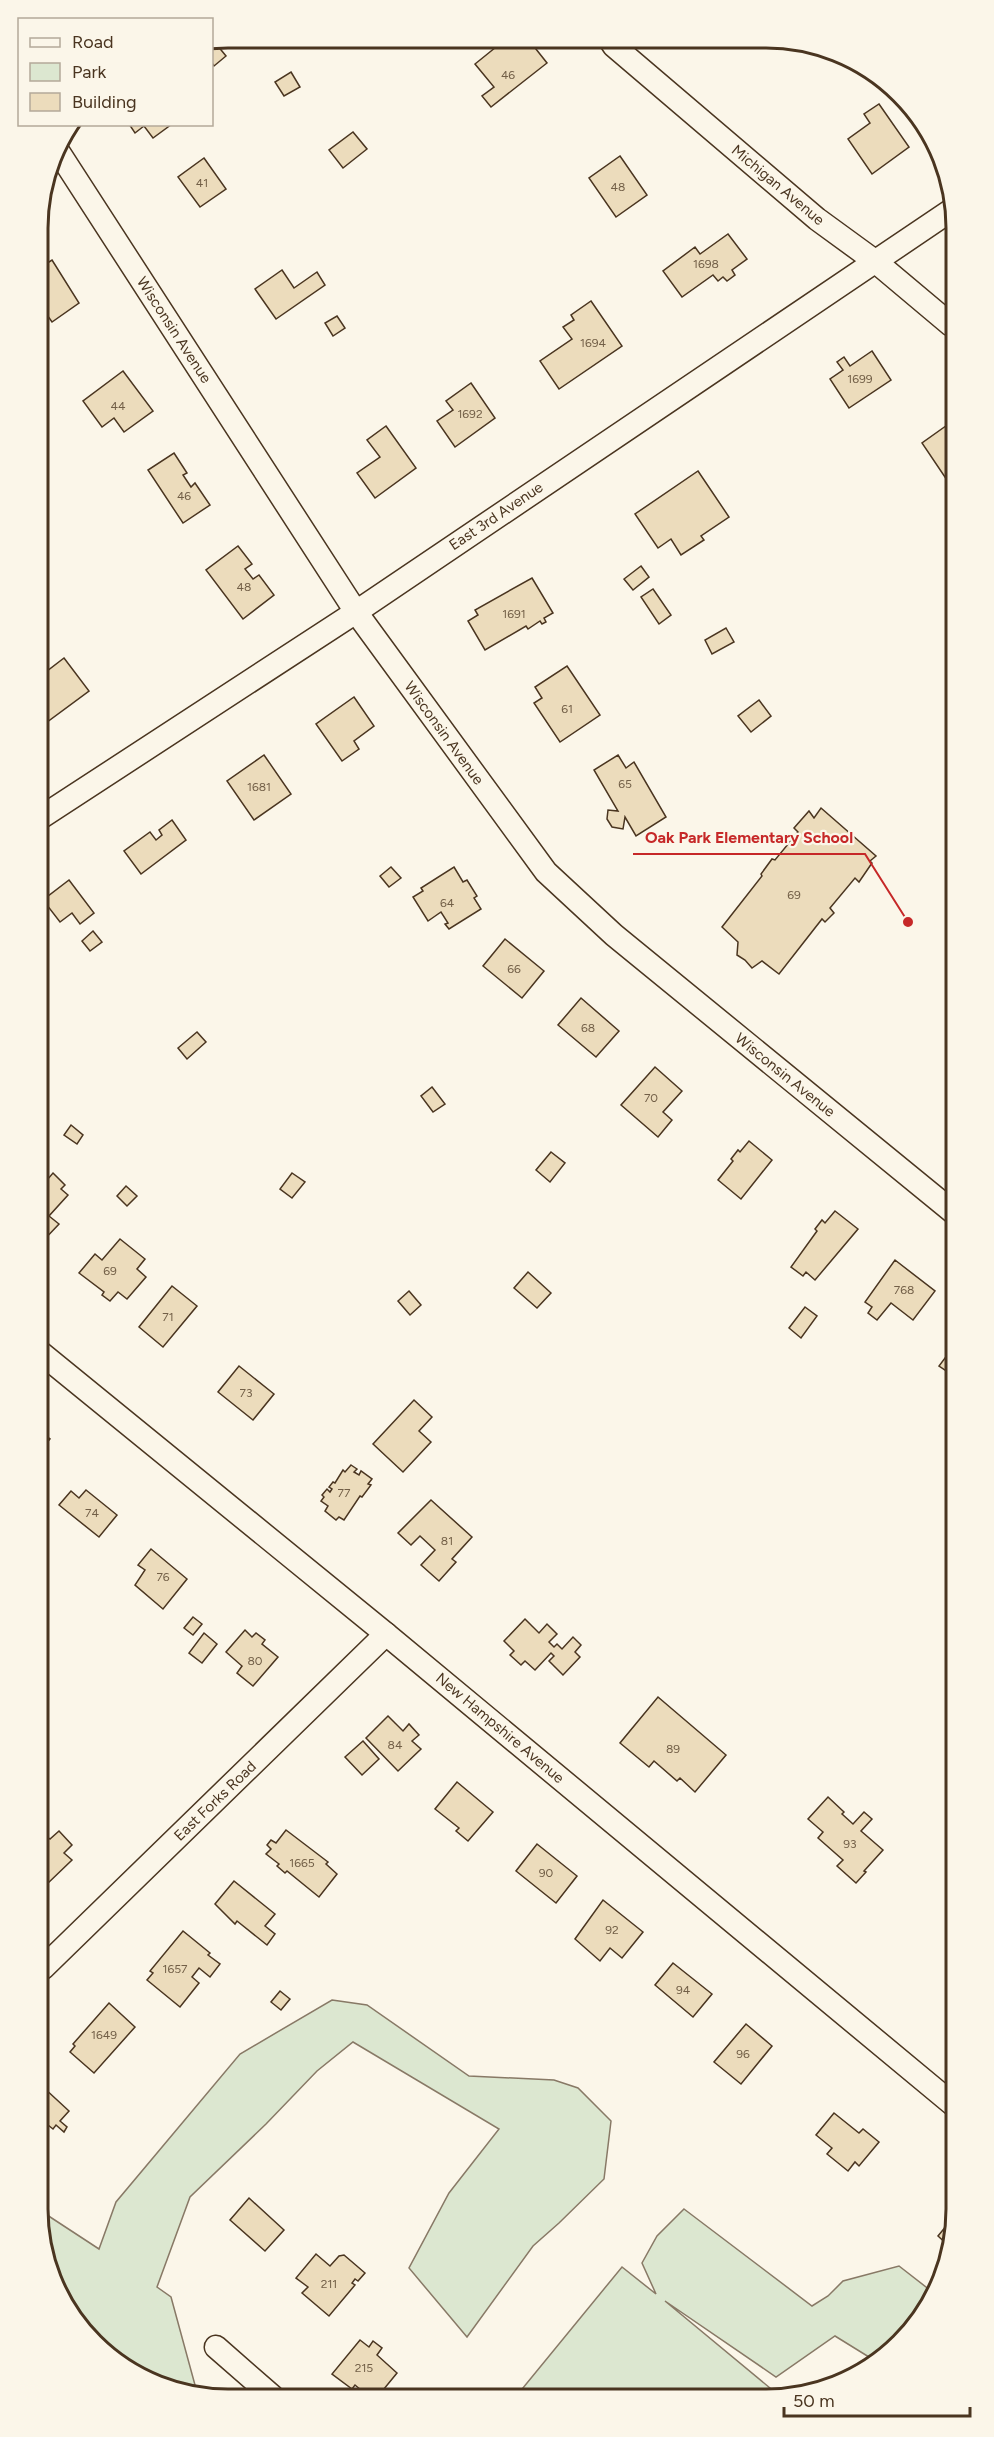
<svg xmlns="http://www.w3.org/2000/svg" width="994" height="2437" viewBox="0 0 994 2437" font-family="Figtree,sans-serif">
<rect width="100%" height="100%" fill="#fbf6e9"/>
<g fill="#dce7d0" stroke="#887966" stroke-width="1.5">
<polygon points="332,2000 367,2005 469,2076 554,2080 578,2088 611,2121 604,2179 559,2223 533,2246 467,2337 409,2268 449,2193 499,2129 353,2042 317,2071 266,2124 190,2197 157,2287 171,2297 198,2396 191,2396 143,2380 93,2344 44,2258 44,2213 99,2249 116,2202 240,2054"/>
<polygon points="684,2209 812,2306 828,2296 843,2281 899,2266 935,2294 917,2325 877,2362 835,2336 776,2377 665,2301 776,2393 518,2394 622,2267 656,2294 642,2263 657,2236"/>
</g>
<g fill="#ecdcbc" stroke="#4a3520" stroke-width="1.5">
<polygon points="506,39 516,39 520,44 528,39 547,63 491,107 482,96 494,87 475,64"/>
<polygon points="217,45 226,56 214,66 212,63 212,50"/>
<polygon points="291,72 300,87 284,96 275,82"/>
<polygon points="879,104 909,147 872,174 848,139 870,123 864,114"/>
<polygon points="129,124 172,124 153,138 144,126 135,133"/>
<polygon points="353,132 367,149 343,168 329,150"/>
<polygon points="620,156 647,195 616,217 589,178"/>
<polygon points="204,158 226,189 200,207 178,177"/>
<polygon points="728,234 747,259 732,270 735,275 727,281 723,277 718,281 713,275 682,297 663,271 695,247 700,254"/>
<polygon points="52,260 79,303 52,322 38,302 38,269"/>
<polygon points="282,270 294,288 317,272 325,285 276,319 255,289"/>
<polygon points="591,301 622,346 559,389 540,361 572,339 563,327 574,320 571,315"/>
<polygon points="337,316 345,328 333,336 325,323"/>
<polygon points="872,351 891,380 849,408 830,379 843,370 837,362 844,357 850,366"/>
<polygon points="123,371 153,411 124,432 114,418 102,427 83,401"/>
<polygon points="471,383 495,418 455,447 437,421 453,410 446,401"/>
<polygon points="950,423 951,425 951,486 922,443"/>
<polygon points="386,426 416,468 375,498 357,473 380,457 367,440"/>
<polygon points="174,453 187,473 183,475 191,487 195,483 210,505 183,523 148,470"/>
<polygon points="698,471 729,517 701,536 704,540 681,555 671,539 658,548 635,514"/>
<polygon points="238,546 252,564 245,569 253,579 259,575 274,595 243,619 206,570"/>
<polygon points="641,566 649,577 633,590 624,579"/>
<polygon points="532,578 553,613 544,618 546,622 542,624 540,621 528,629 526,626 485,650 468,621 478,615 475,610"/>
<polygon points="653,589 671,615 659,624 641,597"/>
<polygon points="726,628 734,642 712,654 705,640"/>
<polygon points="64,658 89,691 39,728 39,683 45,679 42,675"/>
<polygon points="567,666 600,715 560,742 534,703 542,698 535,687"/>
<polygon points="354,697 374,726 354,741 359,749 342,761 316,724"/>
<polygon points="759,700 771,716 751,732 738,716"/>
<polygon points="264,755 291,794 254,820 227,781"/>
<polygon points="618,755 626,768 634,762 666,817 636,836 625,817 623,829 612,827 607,819 608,810 618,811 594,770"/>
<polygon points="821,808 876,856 870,861 872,863 859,882 855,878 830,908 834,913 825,922 822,919 779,974 762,961 752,968 745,960 737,955 738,942 722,927 762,876 761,874 772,859 775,860 798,832 794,828 809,811 814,818"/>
<polygon points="172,820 186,840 141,874 124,851 150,832 156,840 162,835 159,830"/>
<polygon points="391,867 401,878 389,887 380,876"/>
<polygon points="454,867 463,882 467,880 477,896 474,898 481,909 449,929 445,924 448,923 441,912 428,921 413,897 423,891 421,888"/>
<polygon points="69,880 94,913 80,924 72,913 60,922 43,900"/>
<polygon points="93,931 102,942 90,951 82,941"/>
<polygon points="505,939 544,971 522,998 483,966"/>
<polygon points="581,998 619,1031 596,1057 558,1025"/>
<polygon points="197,1032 206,1042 187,1059 178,1048"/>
<polygon points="655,1067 682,1091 663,1112 672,1120 658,1137 621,1105"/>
<polygon points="432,1087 445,1104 433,1112 421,1096"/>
<polygon points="71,1125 83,1135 77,1144 64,1135"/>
<polygon points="749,1141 772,1160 741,1199 718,1180 733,1161 731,1159 738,1150 740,1152"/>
<polygon points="551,1152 565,1163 550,1182 536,1170"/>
<polygon points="53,1173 65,1185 61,1189 68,1195 49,1216 59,1224 42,1242 41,1187"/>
<polygon points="292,1173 305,1182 292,1198 280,1189"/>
<polygon points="126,1186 137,1196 127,1206 117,1196"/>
<polygon points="835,1211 858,1229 815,1280 806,1272 803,1276 791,1267 817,1231 815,1229 822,1220 825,1223"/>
<polygon points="120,1239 145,1259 137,1269 146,1277 127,1299 118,1292 110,1301 102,1295 104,1292 79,1273 95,1254 102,1260"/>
<polygon points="895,1260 935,1291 913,1320 891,1303 877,1320 868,1313 872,1307 865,1302"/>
<polygon points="528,1272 551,1293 537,1308 514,1288"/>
<polygon points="172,1286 197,1306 163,1347 139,1327"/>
<polygon points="409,1291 421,1305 410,1315 398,1301"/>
<polygon points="805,1307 817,1316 801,1338 789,1328"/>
<polygon points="954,1346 954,1376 939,1366"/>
<polygon points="239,1366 274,1394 253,1420 218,1392"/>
<polygon points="414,1400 432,1417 419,1431 431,1442 403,1472 373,1444"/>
<polygon points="41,1432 50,1439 42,1449"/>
<polygon points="351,1465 357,1469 354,1472 359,1475 361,1471 372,1479 368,1484 371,1485 362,1497 360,1496 344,1520 339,1517 336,1520 325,1511 328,1506 321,1501 324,1497 322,1495 327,1489 330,1492 332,1489 329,1487 333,1482 335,1483 343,1470 345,1472"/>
<polygon points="86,1490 117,1515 99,1537 59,1505 71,1491 79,1498"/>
<polygon points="431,1500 472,1537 452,1559 456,1562 439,1581 421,1565 435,1550 420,1536 411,1545 398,1533"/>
<polygon points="151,1549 187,1579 163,1609 135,1585 145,1570 138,1565"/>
<polygon points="193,1617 202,1624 193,1635 184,1628"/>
<polygon points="525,1619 539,1633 547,1624 557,1634 549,1642 554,1647 557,1644 562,1649 573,1637 581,1645 575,1652 580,1657 563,1675 549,1661 554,1656 551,1653 535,1670 525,1661 521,1665 510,1655 514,1651 504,1641"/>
<polygon points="245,1630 252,1637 256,1633 265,1640 262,1644 278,1657 253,1686 237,1673 242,1666 226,1652"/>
<polygon points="204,1633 217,1644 202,1663 189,1653"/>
<polygon points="658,1697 726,1755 695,1792 680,1778 677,1781 654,1761 649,1767 620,1743"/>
<polygon points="388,1716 403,1731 409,1724 419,1735 412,1741 421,1749 398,1771 366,1738"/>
<polygon points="363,1741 379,1759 362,1775 345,1757"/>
<polygon points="457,1782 493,1812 468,1841 456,1831 459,1828 435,1809"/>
<polygon points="828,1797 844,1812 842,1814 853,1824 864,1812 872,1819 861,1831 883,1850 864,1871 866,1872 856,1883 837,1866 843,1860 818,1838 823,1832 808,1819"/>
<polygon points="286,1830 328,1862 326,1864 337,1874 319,1897 287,1871 285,1873 277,1866 279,1864 266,1854 271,1849 267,1845 271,1840 276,1843"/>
<polygon points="59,1831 72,1845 64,1853 72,1860 46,1885 43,1882 43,1834 50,1839"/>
<polygon points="537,1844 577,1876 556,1903 516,1871"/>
<polygon points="234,1881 275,1914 265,1926 275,1934 267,1945 237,1921 235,1924 215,1904"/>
<polygon points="603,1900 643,1932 622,1958 610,1948 600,1961 575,1939"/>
<polygon points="183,1931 210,1953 208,1955 220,1964 210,1977 199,1968 192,1977 199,1983 180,2007 147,1980 153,1973 150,1971"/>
<polygon points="673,1963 712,1994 693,2017 655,1985"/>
<polygon points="280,1991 290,1999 281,2010 271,2002"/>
<polygon points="109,2003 135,2027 94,2073 70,2052 75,2046 73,2044"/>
<polygon points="746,2024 772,2046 741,2084 714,2062"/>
<polygon points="43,2087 69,2111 60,2121 67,2127 64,2132 56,2125 53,2129 43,2121"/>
<polygon points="834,2113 859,2133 863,2129 879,2142 859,2166 855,2162 848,2171 827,2154 832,2148 816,2135"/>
<polygon points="249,2198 284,2230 265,2251 230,2220"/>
<polygon points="956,2214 956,2221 950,2247 938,2236"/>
<polygon points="316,2254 330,2266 339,2256 344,2255 365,2273 358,2281 355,2279 352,2283 355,2285 329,2316 302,2293 308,2287 296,2278"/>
<polygon points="360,2340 369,2347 373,2341 382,2348 377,2355 397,2373 379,2395 367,2395 355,2385 352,2389 332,2374"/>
</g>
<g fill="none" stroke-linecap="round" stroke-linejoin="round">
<defs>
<g id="street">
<polyline points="610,40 614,46 817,219 876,262 951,325"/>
<polyline points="56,148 356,612 546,872 614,935 953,1212"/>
<polyline points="40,818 356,612 950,211"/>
<polyline points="41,1353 386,1634 956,2107"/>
<polyline points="43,1968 386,1634"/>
<polyline points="216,2347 272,2396"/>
</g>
</defs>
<use href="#street" stroke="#4a3520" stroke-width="25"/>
<use href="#street" stroke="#fbf6e9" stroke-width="22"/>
</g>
<g text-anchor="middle" stroke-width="4.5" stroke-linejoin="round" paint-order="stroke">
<g font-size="12" fill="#725f47">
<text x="508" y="79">46</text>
<text x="202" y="187">41</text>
<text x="618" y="191">48</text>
<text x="706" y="268">1698</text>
<text x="593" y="347">1694</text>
<text x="860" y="383">1699</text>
<text x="118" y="410">44</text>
<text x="470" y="418">1692</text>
<text x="184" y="500">46</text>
<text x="244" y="591">48</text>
<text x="514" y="618">1691</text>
<text x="567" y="713">61</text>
<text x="625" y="788">65</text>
<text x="259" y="791">1681</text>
<text x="794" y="899">69</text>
<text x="447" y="907">64</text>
<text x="514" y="973">66</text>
<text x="588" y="1032">68</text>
<text x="651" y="1102">70</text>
<text x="110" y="1275">69</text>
<text x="904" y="1294">768</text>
<text x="168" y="1321">71</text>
<text x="246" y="1397">73</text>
<text x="344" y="1497">77</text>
<text x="92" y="1517">74</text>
<text x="447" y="1545">81</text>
<text x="163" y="1581">76</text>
<text x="255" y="1665">80</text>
<text x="395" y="1749">84</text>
<text x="673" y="1753">89</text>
<text x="850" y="1848">93</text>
<text x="302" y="1867">1665</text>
<text x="546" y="1877">90</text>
<text x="612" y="1934">92</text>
<text x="175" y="1973">1657</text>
<text x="683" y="1994">94</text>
<text x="104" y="2039">1649</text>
<text x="743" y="2058">96</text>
<text x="329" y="2288">211</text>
<text x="364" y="2372">215</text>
</g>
<g font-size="15" fill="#4a3520" stroke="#fbf6e9">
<text transform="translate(778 185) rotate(40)" y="5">Michigan Avenue</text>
<text transform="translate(174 330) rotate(57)" y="5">Wisconsin Avenue</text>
<text transform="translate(496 516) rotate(-34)" y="5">East 3rd Avenue</text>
<text transform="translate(444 733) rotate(54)" y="5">Wisconsin Avenue</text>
<text transform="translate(785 1075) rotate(39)" y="5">Wisconsin Avenue</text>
<text transform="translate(500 1728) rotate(40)" y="5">New Hampshire Avenue</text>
<text transform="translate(215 1801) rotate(-44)" y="5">East Forks Road</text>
</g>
</g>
<path d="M0 0H994V2437H0ZM228 48H766A180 180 0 0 1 946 228V2209A180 180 0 0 1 766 2389H228A180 180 0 0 1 48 2209V228A180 180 0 0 1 228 48Z" fill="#fbf6e9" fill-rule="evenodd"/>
<path fill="none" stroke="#4a3520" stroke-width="3" d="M228 48H766A180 180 0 0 1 946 228V2209A180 180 0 0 1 766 2389H228A180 180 0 0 1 48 2209V228A180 180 0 0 1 228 48Z"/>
<path fill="none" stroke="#c62828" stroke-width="2" d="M908 922L865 854H633"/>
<circle fill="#c62828" stroke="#fbf6e9" stroke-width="2" cx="908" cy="922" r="6"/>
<g font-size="16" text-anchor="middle" font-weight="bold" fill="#c62828" stroke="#fbf6e9" stroke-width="4.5" stroke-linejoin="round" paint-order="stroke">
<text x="749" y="843">Oak Park Elementary School</text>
</g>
<rect x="18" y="18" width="195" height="108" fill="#fbf6e9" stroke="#b4a999" stroke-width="1.5"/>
<rect x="30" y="38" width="30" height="9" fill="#fbf6e9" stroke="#b4a999" stroke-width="1.5"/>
<text x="72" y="48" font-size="18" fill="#4a3520">Road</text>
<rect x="30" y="63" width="30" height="18" fill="#dce7d0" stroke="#b4a999" stroke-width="1.5"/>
<text x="72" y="78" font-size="18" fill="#4a3520">Park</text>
<rect x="30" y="93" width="30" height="18" fill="#ecdcbc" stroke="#b4a999" stroke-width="1.5"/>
<text x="72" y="108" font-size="18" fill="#4a3520">Building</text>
<path d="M784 2407v9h186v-9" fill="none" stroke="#4a3520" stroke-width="3"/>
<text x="793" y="2407" font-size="18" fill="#4a3520" stroke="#fbf6e9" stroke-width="4.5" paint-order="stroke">50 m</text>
</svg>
